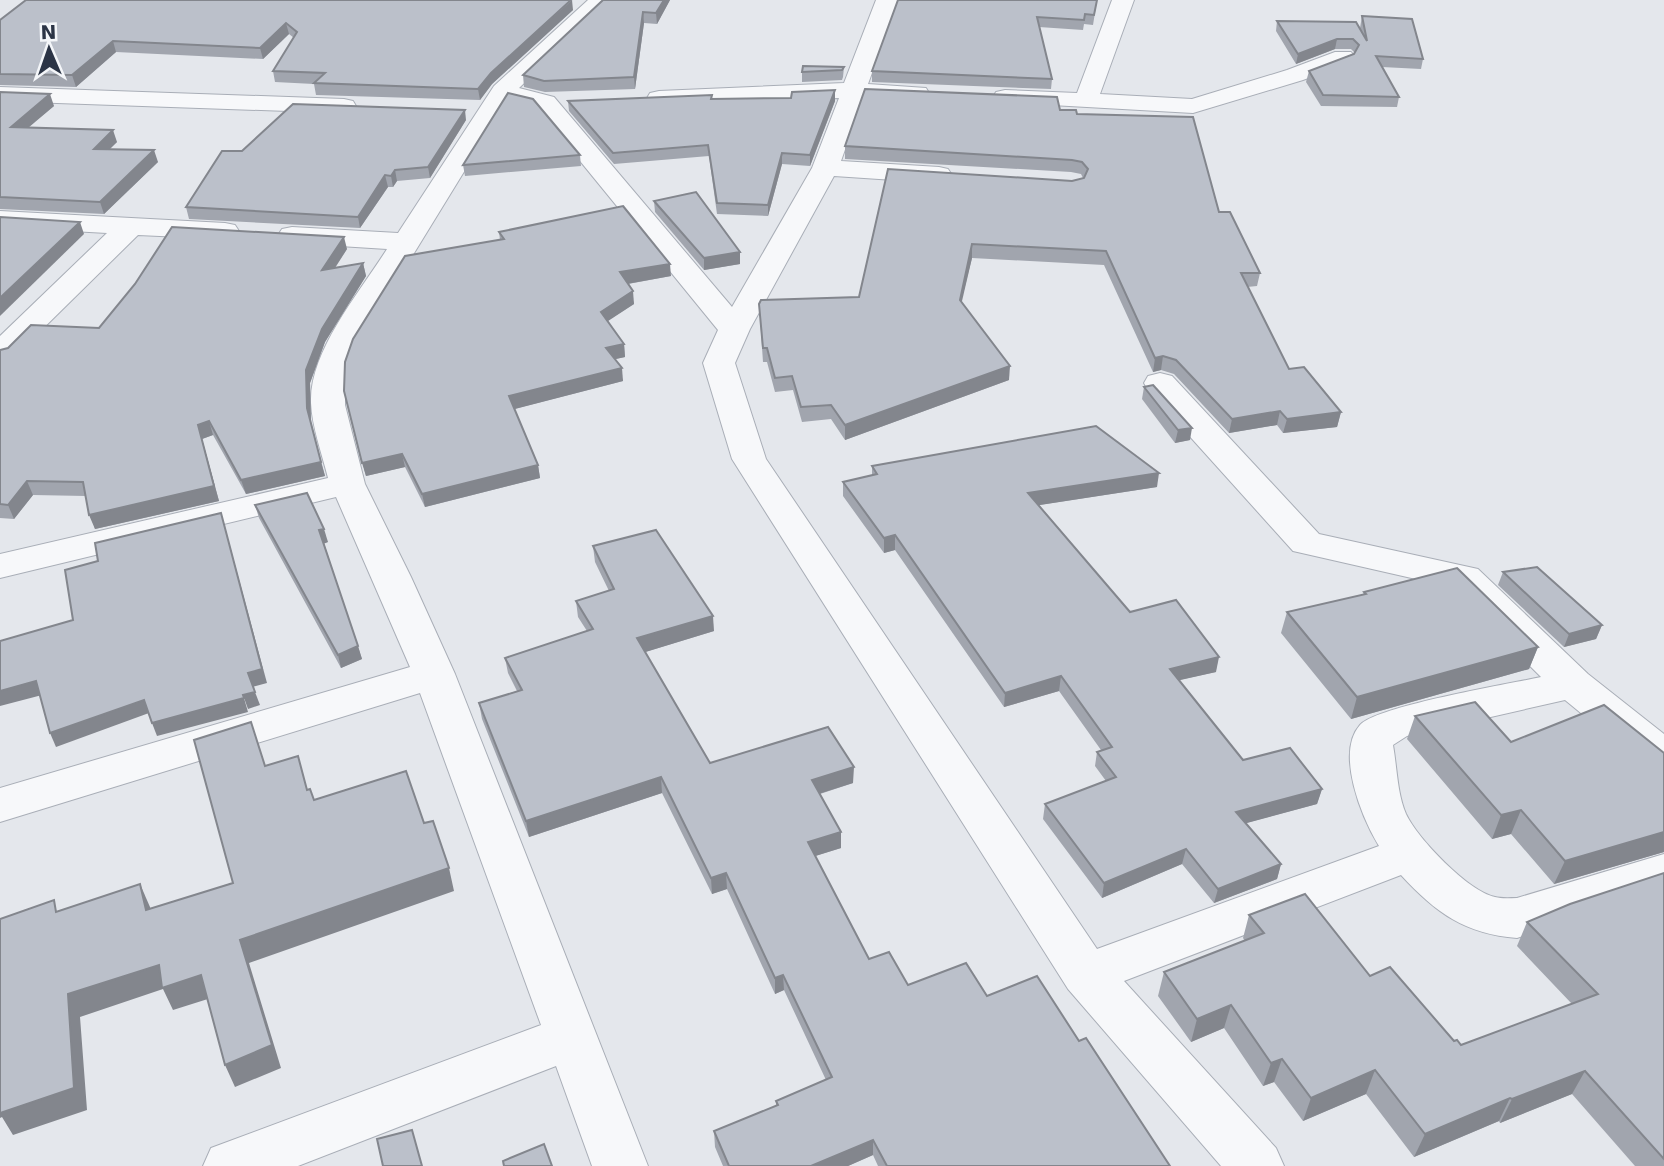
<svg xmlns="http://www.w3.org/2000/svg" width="1664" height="1166" viewBox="0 0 1664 1166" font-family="'DejaVu Sans',sans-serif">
<rect width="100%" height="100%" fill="#e4e7ec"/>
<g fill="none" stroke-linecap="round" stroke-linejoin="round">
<defs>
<g id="minor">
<path d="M588,0H611L519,88L554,97L732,307L812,168L839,98L659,105L650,103L647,98L650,93L659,91L844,83L876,0H898L868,84L926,88L929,93L926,98L917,100L863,98L841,161L939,167L948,169L952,175L948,181L939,183L834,176L750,329L735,363L766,459L1097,949L1379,846C1362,818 1335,753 1360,725C1377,706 1509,684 1541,677L1451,587L1293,551L1148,390L1144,383L1148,376L1160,373L1172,376L1319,534L1478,569L1588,674L1664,734V774L1649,769L1565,700L1407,736L1393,745C1397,767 1397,793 1406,814C1418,839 1468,891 1495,897C1502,899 1510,898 1517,898L1664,854V890L1517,938C1465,934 1436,913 1401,875L1124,981L1276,1148L1284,1166H1221L1068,989L732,459L703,363L718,330L536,107L508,100L354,351L345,375V405L365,484L411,577L455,674L648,1166H592L556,1066L298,1166H203L211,1148L541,1025L420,693L0,822V788L410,667L336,497L0,578V554L328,478C322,454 312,427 311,403C309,351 360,292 387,249L292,243L282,241L278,235L282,229L292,227L398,233L494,86Z"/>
<polygon points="1112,0 1134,0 1100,94 1192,99 1287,70 1335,52 1351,52 1355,57 1351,62 1303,80 1193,113 996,102 993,97 996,92 1005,90 1077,93"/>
<polygon points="0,87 344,99 353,101 356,106 353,111 344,113 0,101"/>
<polygon points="0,211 225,223 235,225 239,231 235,237 225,239 138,235 11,360 0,363 0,336 107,233 0,227"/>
</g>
</defs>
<use href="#minor" stroke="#a9aeb7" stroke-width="2"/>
<use href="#minor" fill="#f7f8fa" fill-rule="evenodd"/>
</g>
<g fill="#a1a5ae">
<polygon points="603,0 670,0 657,24 644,23 635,89 545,92 524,87 523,75"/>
<polygon points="898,0 1097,0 1093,25 1084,24 1083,30 1039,27 1052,79 1051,89 872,82 872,71"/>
<polygon points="573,10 492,84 480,100 316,95 314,84 275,82 273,71 294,38 289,34 263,59 116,52 76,87 0,85 0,20"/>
<polygon points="1362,16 1423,59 1421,69 1382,67 1399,97 1397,107 1321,106 1306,82 1309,71 1355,53 1351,49 1335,49 1296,64 1276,31 1277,21 1360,28"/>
<polygon points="844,67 843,77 842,80 802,82 802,72"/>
<polygon points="0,92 54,106 28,127 117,142 109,149 158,162 104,214 0,209"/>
<polygon points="712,99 835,101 810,166 782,164 768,216 717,214 709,156 614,164 569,111 568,101"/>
<polygon points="1060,110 1077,114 1219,212 1260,273 1257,286 1247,287 1289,369 1341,412 1337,427 1283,433 1277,425 1229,433 1174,374 1161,370 1153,372 1104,265 972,258 961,302 1009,380 845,440 831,419 802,422 793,390 775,392 767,362 763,362 759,304 859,297 1072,181 1083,178 1081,174 1071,172 845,159 845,146"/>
<polygon points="466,120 430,178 397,181 393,187 388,187 360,228 189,219 186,207 242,151"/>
<polygon points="580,155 581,166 465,176 463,165"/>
<polygon points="654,201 740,264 704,270 655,212"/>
<polygon points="499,232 671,276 628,284 634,304 607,321 624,344 625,357 615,359 623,381 514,409 538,465 540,478 425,507 405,467 366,476 344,391 500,240"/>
<polygon points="347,249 335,268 363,263 366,276 325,342 310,383 311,422 325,476 246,494 213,435 202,439 219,501 95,529 86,496 33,495 14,519 0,518 0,350 99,328"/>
<polygon points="1144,387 1190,440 1175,443 1142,399"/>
<polygon points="872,466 1157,487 1039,505 1130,612 1216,672 1179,680 1243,760 1322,789 1317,804 1246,823 1281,864 1277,879 1214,903 1182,864 1102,898 1043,819 1045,804 1106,781 1095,766 1097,752 1101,750 1059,691 1004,707 895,550 884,553 843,496 843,482 872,475"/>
<polygon points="255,505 328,542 324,543 362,659 341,668 259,518"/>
<polygon points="593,546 714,631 645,652 710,763 853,783 820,794 841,832 841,848 815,856 869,959 908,985 987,996 1079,1041 1170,1166 878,1166 873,1155 848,1166 723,1166 715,1147 714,1131 776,1106 776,1101 826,1080 784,990 775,994 727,889 712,894 662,793 529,837 482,719 479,703 517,691 508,673 505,658 587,631 578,617 576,601 609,591 595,562"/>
<polygon points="1503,572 1602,625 1596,639 1564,647 1498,585"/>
<polygon points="1364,592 1538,647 1529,669 1351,719 1281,633 1287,612 1363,595"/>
<polygon points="1415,716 1511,742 1664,753 1664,852 1554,884 1511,834 1492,839 1407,739"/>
<polygon points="1664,873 1664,1166 1635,1166 1572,1094 1500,1123 1499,1121 1414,1157 1366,1094 1303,1121 1274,1082 1263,1086 1224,1028 1191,1042 1158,996 1164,972 1245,941 1243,938 1249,915 1370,976 1454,1041 1461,1045 1572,1004 1517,946 1527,922"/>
</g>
<g fill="#83868d">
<polygon points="572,0 573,10 492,84 480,100 478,89 491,73"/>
<polygon points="664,0 670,0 657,24 656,13"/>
<polygon points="643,12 644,23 635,89 634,77"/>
<polygon points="286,23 289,34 263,59 260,48"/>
<polygon points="1337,39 1335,49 1296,64 1298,54"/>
<polygon points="113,41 116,52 76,87 72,75"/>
<polygon points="835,90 835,101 810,166 810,155"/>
<polygon points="50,94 54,106 15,139 11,127"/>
<polygon points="465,110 466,120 430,178 428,167"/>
<polygon points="113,130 117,142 98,161 94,149"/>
<polygon points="154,150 158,162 104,214 100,202"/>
<polygon points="782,153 782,164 768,216 768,205"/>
<polygon points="395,170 397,181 393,187 391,176"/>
<polygon points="385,175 388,187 360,228 358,217"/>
<polygon points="80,222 84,234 0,316 0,298"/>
<polygon points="344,237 347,249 325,283 322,270"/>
<polygon points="972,244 972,258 959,314 960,300"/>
<polygon points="740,252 740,264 704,270 704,258"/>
<polygon points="363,263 366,276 325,342 310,383 311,422 307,408 306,370 322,329"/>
<polygon points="670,264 671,276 621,285 620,272"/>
<polygon points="633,291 634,304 602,325 601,312"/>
<polygon points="624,344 625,357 607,361 606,348"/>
<polygon points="1163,356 1161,370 1153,372 1155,358"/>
<polygon points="1010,366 1009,380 845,440 845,425"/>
<polygon points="622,368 623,381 511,410 509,396"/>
<polygon points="1280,411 1277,425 1229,433 1232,419"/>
<polygon points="1341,412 1337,427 1283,433 1287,419"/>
<polygon points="209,421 213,435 202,439 219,501 95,529 89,515 198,425"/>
<polygon points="1192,428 1190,440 1175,443 1178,430"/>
<polygon points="402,454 405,467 366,476 362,463"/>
<polygon points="321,462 325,476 246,494 241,480"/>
<polygon points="538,465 540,478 425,507 422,494"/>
<polygon points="1159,473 1157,487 1027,507 1028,493"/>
<polygon points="27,481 33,495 14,519 8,505"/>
<polygon points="221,513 267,683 252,687 248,673"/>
<polygon points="324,529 328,542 323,544 319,530"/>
<polygon points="895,535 895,550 884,553 884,538"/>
<polygon points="713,616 714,631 639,654 637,638"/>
<polygon points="1602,625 1596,639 1564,647 1569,634"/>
<polygon points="358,646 362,659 341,668 338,655"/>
<polygon points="1538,647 1529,669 1351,719 1357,697"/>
<polygon points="1219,657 1216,672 1167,683 1170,669"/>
<polygon points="1061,676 1059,691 1004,707 1005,693"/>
<polygon points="36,681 42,695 0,706 0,691"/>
<polygon points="255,692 260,705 248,709 243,695"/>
<polygon points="244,698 248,712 157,736 152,723"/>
<polygon points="144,700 149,713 56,747 50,733"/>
<polygon points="854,767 853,783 812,796 812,780"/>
<polygon points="661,777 662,793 529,837 526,821"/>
<polygon points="1322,789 1317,804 1232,827 1236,812"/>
<polygon points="1521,810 1511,834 1492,839 1501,815"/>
<polygon points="841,832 841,848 809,858 808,842"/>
<polygon points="1664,832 1664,852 1554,884 1565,861"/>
<polygon points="1186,849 1182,864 1102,898 1104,883"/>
<polygon points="1281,864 1277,879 1214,903 1218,889"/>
<polygon points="449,868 454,891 249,963 281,1068 235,1087 225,1065 240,940"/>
<polygon points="726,873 727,889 712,894 711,878"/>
<polygon points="140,884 150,907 157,933 146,910"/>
<polygon points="159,965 201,975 211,998 173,1010 163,989 80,1017 87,1110 13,1135 2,1117 0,1118 0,1094 68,994"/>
<polygon points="783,975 784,990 775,994 775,978"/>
<polygon points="1231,1005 1224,1028 1191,1042 1197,1019"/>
<polygon points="1282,1059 1274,1082 1263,1086 1271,1063"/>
<polygon points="1375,1070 1366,1094 1303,1121 1311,1098"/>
<polygon points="1585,1071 1572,1094 1500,1123 1512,1099"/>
<polygon points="1510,1098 1499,1121 1414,1157 1425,1134"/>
<polygon points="873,1140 873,1155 848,1166 811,1166"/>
</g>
<g fill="#bbc0ca" stroke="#83868d" stroke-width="2">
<polygon points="26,0 571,0 491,73 478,89 314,83 325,73 273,71 297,32 286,23 260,48 113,41 72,75 0,74 0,20"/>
<polygon points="603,0 664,0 656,13 643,12 634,77 544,81 523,75"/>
<polygon points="898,0 1097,0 1094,15 1085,14 1084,20 1037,17 1052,79 872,71"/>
<polygon points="1362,16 1412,19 1423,59 1376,56 1399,97 1323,95 1309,71 1354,54 1359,45 1353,39 1337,39 1298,54 1277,21 1356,22 1367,41"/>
<polygon points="803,66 844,67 842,70 802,72"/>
<polygon points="865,89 1057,97 1060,110 1076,110 1077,114 1193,117 1219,212 1230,212 1260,273 1241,273 1289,369 1304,367 1341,412 1287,419 1280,411 1232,419 1176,360 1163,356 1155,358 1106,251 972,244 960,300 1010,366 845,425 831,405 801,407 792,376 775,378 767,348 763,348 759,304 761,300 859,297 888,169 1072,181 1084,178 1088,169 1082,162 1072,160 845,146"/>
<polygon points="835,90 810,155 782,153 768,205 717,203 708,145 613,153 568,101 712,95 711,99 791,98 792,92"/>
<polygon points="0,92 50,94 11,127 113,130 94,149 154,150 100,202 0,197"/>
<polygon points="508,93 533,99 580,155 463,165"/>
<polygon points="293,104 465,110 428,167 395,170 391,176 385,175 358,217 186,207 222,151 242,151"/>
<polygon points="696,192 740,252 704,258 654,201"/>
<polygon points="623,206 670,264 620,272 633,291 601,312 624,344 606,348 622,368 509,396 538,465 422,494 402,454 362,463 344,391 345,362 353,339 405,256 504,239 499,232"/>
<polygon points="0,217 80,222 0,298"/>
<polygon points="172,227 344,237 322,270 363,263 322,329 306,370 307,408 321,462 241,480 209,421 198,425 214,486 89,515 83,482 27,481 8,505 0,504 0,350 8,348 31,325 99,328 135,284"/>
<polygon points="1153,385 1192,428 1178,430 1144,387"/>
<polygon points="1096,426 1159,473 1028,493 1130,612 1176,600 1219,657 1170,669 1243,760 1290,748 1322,789 1236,812 1281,864 1218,889 1186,849 1104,883 1045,804 1116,777 1097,752 1112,747 1061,676 1005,693 895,535 884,538 843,482 877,474 872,466"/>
<polygon points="307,493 324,529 319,530 358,646 338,655 255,505"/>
<polygon points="221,513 262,669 248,673 255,692 243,695 244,698 152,723 144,700 50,733 36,681 0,691 0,641 73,620 65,570 98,561 95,543"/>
<polygon points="656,530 713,616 637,638 710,763 828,727 854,767 812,780 841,832 808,842 869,959 889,952 908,985 966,963 987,996 1037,976 1079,1041 1086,1038 1170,1166 887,1166 873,1140 811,1166 729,1166 714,1131 778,1105 776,1101 832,1077 783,975 775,978 726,873 711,878 661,777 526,821 479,703 522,690 505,658 593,629 576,601 614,589 593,546"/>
<polygon points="1537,567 1602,625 1569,634 1503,572"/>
<polygon points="1457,568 1538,647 1357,697 1287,612 1366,594 1364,592"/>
<polygon points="1475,702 1511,742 1604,705 1664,753 1664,832 1565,861 1521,810 1501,815 1415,716"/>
<polygon points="251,722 265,766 298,756 307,790 310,789 314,800 406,771 424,823 433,821 449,868 240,940 272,1045 225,1065 201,975 162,988 159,965 68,994 74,1088 0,1113 0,919 54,900 56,912 140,884 146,910 233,883 194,740"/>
<polygon points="1664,873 1664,1159 1585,1071 1512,1099 1510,1098 1425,1134 1375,1070 1311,1098 1282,1059 1271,1063 1231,1005 1197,1019 1164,972 1264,933 1249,915 1305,894 1370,976 1390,967 1454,1041 1457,1040 1461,1045 1598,994 1527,922 1570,904"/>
<polygon points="412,1130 422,1166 383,1166 377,1139"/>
<polygon points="544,1144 552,1166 504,1166 503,1161"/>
</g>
<g transform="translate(49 49) rotate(358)" stroke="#f4f6f9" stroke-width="5" paint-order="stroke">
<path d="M0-5L12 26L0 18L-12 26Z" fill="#2b3445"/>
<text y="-10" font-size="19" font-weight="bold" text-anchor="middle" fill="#2b3445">N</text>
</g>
</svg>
